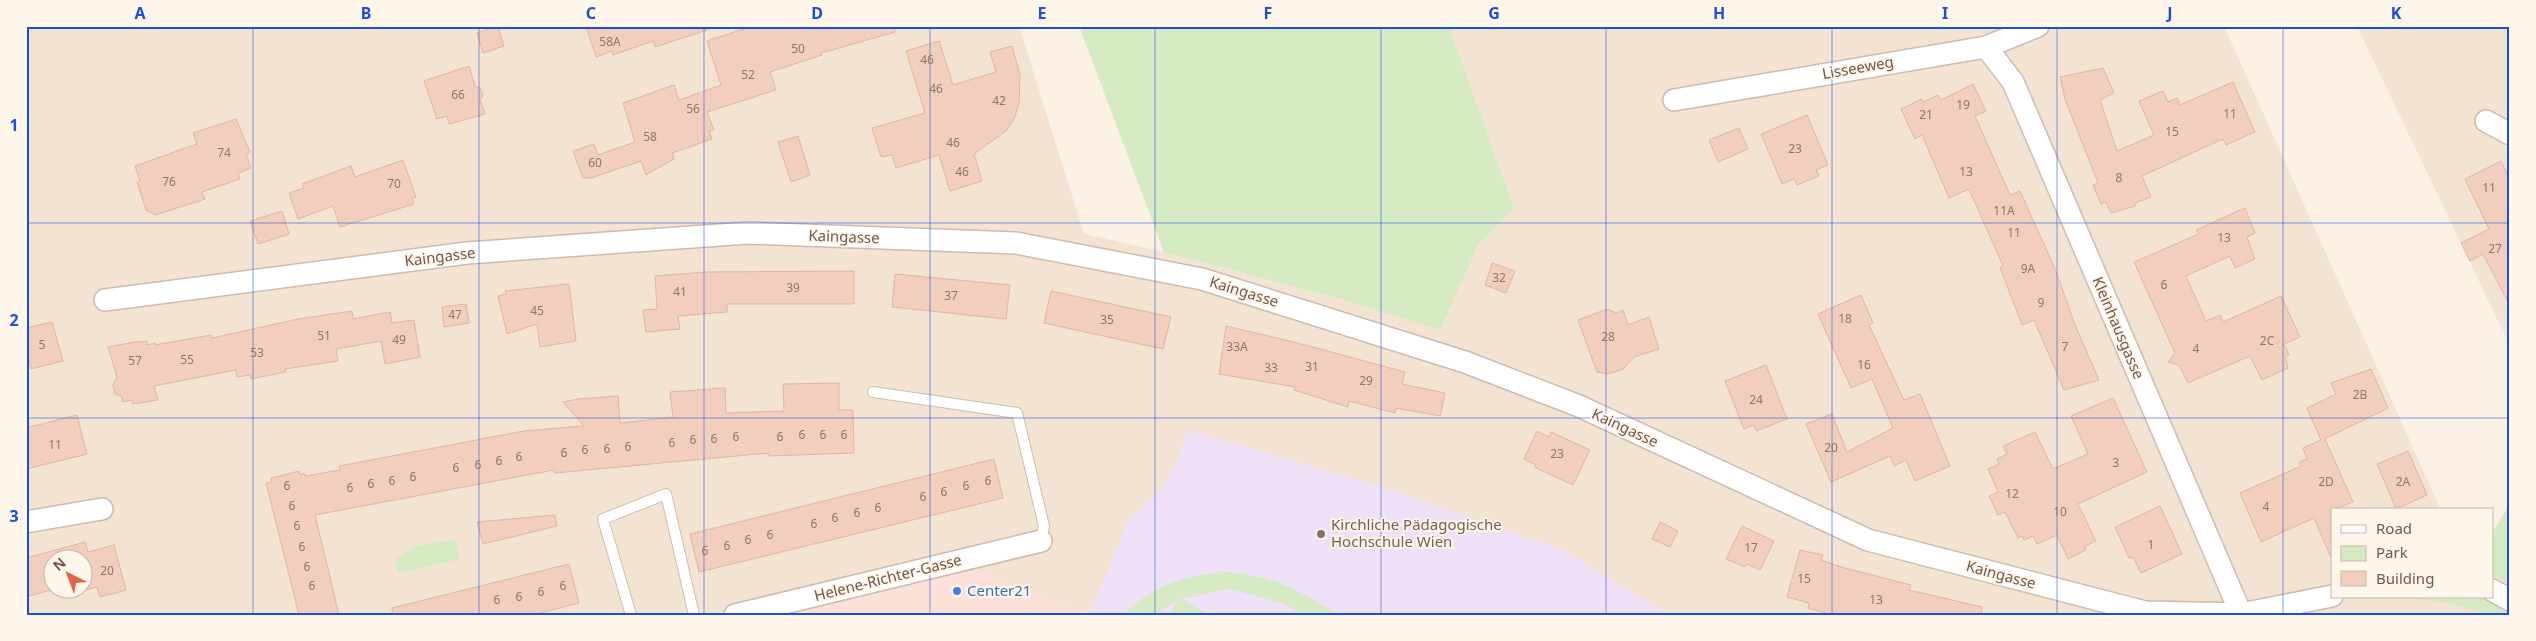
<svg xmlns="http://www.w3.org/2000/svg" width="2536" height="641" viewBox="0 0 2536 641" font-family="'Noto Sans',sans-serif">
<rect width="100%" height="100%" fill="#fcf1e5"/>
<g fill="#f3e3d3" fill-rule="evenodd">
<path d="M26,26H1019L1084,234L1164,252L1340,299L1440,330L1479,244L1514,208L1449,26H2224L2441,510H2332V597H2492V533L2510,504V615H26ZM52,558H82V588H52Z"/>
<polygon points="2357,26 2510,26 2510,346"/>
</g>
<polygon fill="#fce1d9" points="976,569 1083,613 1083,615 787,615"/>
<polygon fill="#eee1f8" points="1187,430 1383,487 1562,550 1669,615 1089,615 1129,519 1154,497 1167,481 1177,464"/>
<g fill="#d5e9c3">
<polygon points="1079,26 1449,26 1514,208 1479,244 1440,330 1340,299 1164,252"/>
<polygon points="2510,504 2510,583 2492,576 2492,533"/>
<polygon points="455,539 460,559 398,574 395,560 417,546"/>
<path d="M1226,572C1277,577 1295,588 1339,615H1303L1285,604L1230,589L1181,598L1208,615H1169L1179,599L1154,615H1124C1151,585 1188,575 1226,572Z"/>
<path d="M2415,597H2486L2497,602L2506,615C2474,615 2446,598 2415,600Z"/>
</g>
<g fill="#f1cebd" stroke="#e3b49e">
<polygon points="498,26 504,46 483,53 477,33"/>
<polygon points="586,26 706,26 707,30 655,47 653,41 613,55 612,51 596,57"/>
<polygon points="753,26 894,26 895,32 821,53 822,55 770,72 776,90 707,112 714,130 709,131 712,139 672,153 674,159 646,175 641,161 591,178 583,178 573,151 594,144 598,155 635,142 623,103 674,85 679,100 721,85 707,41"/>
<polygon points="939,41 953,85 996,72 990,52 1012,46 1020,74 1019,104 1014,119 1006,131 974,154 982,181 950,191 939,155 896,168 892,155 881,157 872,128 925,113 906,51"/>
<polygon points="469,66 475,86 480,88 483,95 480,100 485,114 449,124 447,116 437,119 424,81"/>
<polygon points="2103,68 2114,93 2100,100 2117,151 2154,135 2139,101 2163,91 2168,102 2177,98 2180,105 2233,82 2255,132 2226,145 2223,139 2142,176 2151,197 2137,202 2135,206 2111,213 2106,202 2101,204 2093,185 2098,183 2065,99 2060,77"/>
<polygon points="1973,84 1986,111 1975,116 2010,195 2020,191 2056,271 2075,325 2099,380 2064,390 2034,320 2022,325 2000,268 2003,266 1969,189 1949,198 1922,135 1915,139 1901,109 1922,99 1923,102 1938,95 1941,100"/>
<polygon points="1807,115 1828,165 1816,170 1819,176 1797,185 1794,179 1782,184 1761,134"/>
<polygon points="236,119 250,152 246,154 251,168 238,173 240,179 202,192 205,199 155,215 146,210 137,182 140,181 135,166 197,144 193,133"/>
<polygon points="1739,128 1748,149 1718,162 1709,140"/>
<polygon points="798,136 810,175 791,182 778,142"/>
<polygon points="403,160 416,197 412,198 414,204 340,227 333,206 298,219 289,193 304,188 302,184 351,166 355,177"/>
<polygon points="2501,161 2510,180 2510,306 2483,254 2470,261 2461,243 2489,229 2465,179"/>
<polygon points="2245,208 2255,233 2247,237 2255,259 2235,268 2230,256 2186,276 2206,321 2220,315 2223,322 2281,296 2300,337 2284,344 2289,355 2285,356 2288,368 2262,380 2250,356 2188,383 2179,365 2168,362 2175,353 2134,262 2199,234 2196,230"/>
<polygon points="282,211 289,234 258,244 250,221"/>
<polygon points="1492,263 1515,271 1506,293 1485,285"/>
<polygon points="854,271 854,304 727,304 727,312 678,316 680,329 646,332 643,310 657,309 655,276 705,272"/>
<polygon points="895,274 1010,285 1006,319 892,307"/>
<polygon points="569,284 576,341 540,347 537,324 507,334 498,296 506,294 505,291"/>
<polygon points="1051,291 1171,317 1163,349 1044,323"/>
<polygon points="1861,295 1873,323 1869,325 1904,400 1920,394 1950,466 1915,481 1906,460 1894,466 1890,456 1831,482 1806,424 1832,414 1847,452 1893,428 1872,379 1851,388 1818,314"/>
<polygon points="466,304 469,323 444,327 442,307"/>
<polygon points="1607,309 1616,313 1623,310 1628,325 1649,317 1659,349 1634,357 1623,369 1608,374 1597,372 1578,320"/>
<polygon points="352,311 353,319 390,312 392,323 414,320 420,357 385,364 381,341 336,349 338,361 285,369 286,372 251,379 250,375 237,377 236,370 154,386 158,400 133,404 132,400 123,402 121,396 115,394 113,385 117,377 108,347 135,342 147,341 147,345 155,343 155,345 211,335 212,338 298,319"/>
<polygon points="52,322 63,361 31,369 29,361 26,362 26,328"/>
<polygon points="1226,326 1298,343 1405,372 1402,384 1445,393 1440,416 1396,408 1395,413 1349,401 1348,407 1294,390 1295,387 1219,374"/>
<polygon points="1766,365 1787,419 1756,431 1754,425 1744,429 1725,381"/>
<polygon points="2371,369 2388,408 2325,439 2353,502 2332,510 2332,560 2314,518 2261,542 2240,493 2301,466 2299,462 2307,459 2303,448 2321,440 2307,408 2336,394 2331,383"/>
<polygon points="839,383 839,410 853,410 854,453 769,456 769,453 555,473 554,470 315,515 339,615 299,615 266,483 272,482 271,478 299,471 300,475 304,473 305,476 340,470 339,466 524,431 584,426 563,402 578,399 618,396 620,423 673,417 670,392 725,388 726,413 784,411 783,384"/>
<polygon points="2113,398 2147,472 2078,504 2096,541 2085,546 2086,550 2068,559 2057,535 2037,544 2033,536 2024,540 2022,536 2018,538 2005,512 1998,515 1989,496 1998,492 1988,469 1999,464 1997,459 2007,454 2003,446 2035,432 2053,469 2088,454 2071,416"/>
<polygon points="77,415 87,454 26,469 26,428"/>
<polygon points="1537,431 1549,437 1551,432 1590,450 1573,485 1534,467 1536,465 1524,459"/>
<polygon points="2408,451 2427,495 2396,509 2377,464"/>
<polygon points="994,459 1003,498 699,572 690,534"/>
<polygon points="2160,506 2182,554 2141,573 2133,557 2129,558 2115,527"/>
<polygon points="555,515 557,526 483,544 477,522"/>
<polygon points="1660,522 1678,531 1670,547 1652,539"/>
<polygon points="1742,526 1774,541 1760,570 1747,564 1745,567 1726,559"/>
<polygon points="85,542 88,552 114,545 126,590 100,597 97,587 71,594 69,588 82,588 82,558 52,558 52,588 58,588 26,597 26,558"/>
<polygon points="1800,550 1823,555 1821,560 1841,567 1911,585 1909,590 1982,607 1981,615 1832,615 1808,608 1809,603 1787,597"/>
<polygon points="569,564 579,603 532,615 393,615 392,608"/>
</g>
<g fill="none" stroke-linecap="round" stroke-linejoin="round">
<defs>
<g id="lane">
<polyline points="873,392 1017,413 1044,526 1041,541"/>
<polyline points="631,615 603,519 666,494 694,615"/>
</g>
<g id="street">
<polyline points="1986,47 2013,82 2241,614"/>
<polyline points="1674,100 1986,47 2038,26"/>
<polyline points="2486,121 2510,134"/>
<polyline points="105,300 467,253 748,233 1016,243 1202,279 1465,362 1579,406 1868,540 2145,612 2241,614 2332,596"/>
<polyline points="26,522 102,509"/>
<polyline points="2492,590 2510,600"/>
<polyline points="735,615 1041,541"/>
</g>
</defs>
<use href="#lane" stroke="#cfbbae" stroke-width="12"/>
<use href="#street" stroke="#cfbbae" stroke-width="24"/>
<use href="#lane" stroke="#fff" stroke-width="10"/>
<use href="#street" stroke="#fff" stroke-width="21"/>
</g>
<path fill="none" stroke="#1d4ed8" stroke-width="1" stroke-opacity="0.55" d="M253,26V615M479,26V615M704,26V615M930,26V615M1155,26V615M1381,26V615M1606,26V615M1832,26V615M2057,26V615M2283,26V615M26,223H2510M26,418H2510"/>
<circle fill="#8d6e63" stroke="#fff6eb" stroke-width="2" cx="1321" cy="534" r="5"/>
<circle fill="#3f7fe0" stroke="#fff6eb" stroke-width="2" cx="957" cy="591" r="5"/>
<g text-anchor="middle" stroke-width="4" stroke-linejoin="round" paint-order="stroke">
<g font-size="12" fill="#937567">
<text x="610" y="46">58A</text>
<text x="798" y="53">50</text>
<text x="927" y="64">46</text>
<text x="748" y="79">52</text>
<text x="936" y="93">46</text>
<text x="458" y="99">66</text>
<text x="999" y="105">42</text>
<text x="1963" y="109">19</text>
<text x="693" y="113">56</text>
<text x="2230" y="118">11</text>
<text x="1926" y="119">21</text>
<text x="2172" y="136">15</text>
<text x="650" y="141">58</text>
<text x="953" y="147">46</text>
<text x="1795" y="153">23</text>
<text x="224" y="157">74</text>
<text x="595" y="167">60</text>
<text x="962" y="176">46</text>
<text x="1966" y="176">13</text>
<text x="2119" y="182">8</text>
<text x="169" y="186">76</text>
<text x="394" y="188">70</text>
<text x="2489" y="192">11</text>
<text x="2004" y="215">11A</text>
<text x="2014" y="237">11</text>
<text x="2224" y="242">13</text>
<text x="2495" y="253">27</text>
<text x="2028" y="273">9A</text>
<text x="1499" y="282">32</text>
<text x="2164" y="289">6</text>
<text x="793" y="292">39</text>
<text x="680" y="296">41</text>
<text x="951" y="300">37</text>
<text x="2041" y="307">9</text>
<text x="537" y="315">45</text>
<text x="455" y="319">47</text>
<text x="1845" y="323">18</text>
<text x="1107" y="324">35</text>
<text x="324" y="340">51</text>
<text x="1608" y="341">28</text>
<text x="399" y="344">49</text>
<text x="2267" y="345">2C</text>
<text x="42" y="349">5</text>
<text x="1237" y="351">33A</text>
<text x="2065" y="351">7</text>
<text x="2196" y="353">4</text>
<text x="257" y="357">53</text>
<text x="187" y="364">55</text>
<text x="135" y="365">57</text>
<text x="1864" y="369">16</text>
<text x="1312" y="371">31</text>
<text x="1271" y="372">33</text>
<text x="1366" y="385">29</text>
<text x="2360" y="399">2B</text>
<text x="1756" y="404">24</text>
<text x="802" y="439">6</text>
<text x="823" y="439">6</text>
<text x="844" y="439">6</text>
<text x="736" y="441">6</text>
<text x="780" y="441">6</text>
<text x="714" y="443">6</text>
<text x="693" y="444">6</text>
<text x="672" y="447">6</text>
<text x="55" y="449">11</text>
<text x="628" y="451">6</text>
<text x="1831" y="452">20</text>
<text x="607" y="453">6</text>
<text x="585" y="454">6</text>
<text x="564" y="457">6</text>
<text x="1557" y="458">23</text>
<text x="519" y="461">6</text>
<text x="499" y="465">6</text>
<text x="2116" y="467">3</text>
<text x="478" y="469">6</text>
<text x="456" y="472">6</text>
<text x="413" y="481">6</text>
<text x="392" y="485">6</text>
<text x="988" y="485">6</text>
<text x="2326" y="486">2D</text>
<text x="2403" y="486">2A</text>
<text x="371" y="488">6</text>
<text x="287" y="490">6</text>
<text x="966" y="490">6</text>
<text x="350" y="492">6</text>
<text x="944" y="496">6</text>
<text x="2012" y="498">12</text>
<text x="923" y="501">6</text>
<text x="292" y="510">6</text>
<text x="2266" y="511">4</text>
<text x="878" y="512">6</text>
<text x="2060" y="516">10</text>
<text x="857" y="517">6</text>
<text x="835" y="522">6</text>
<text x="814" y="528">6</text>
<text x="297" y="530">6</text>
<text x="770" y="539">6</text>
<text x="748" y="544">6</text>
<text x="2151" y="549">1</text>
<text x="727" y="550">6</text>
<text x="302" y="551">6</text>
<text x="1751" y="552">17</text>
<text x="705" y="555">6</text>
<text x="307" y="571">6</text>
<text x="107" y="575">20</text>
<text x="1804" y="583">15</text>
<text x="312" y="590">6</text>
<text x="563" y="590">6</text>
<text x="541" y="596">6</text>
<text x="519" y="601">6</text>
<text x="497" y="604">6</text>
<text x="1876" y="604">13</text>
</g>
<g font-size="15" fill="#74574a" stroke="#fff6eb">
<text transform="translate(1858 68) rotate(-10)" y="5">Lisseeweg</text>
<text transform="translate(844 237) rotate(2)" y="5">Kaingasse</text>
<text transform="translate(440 257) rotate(-7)" y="5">Kaingasse</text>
<text transform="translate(1244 292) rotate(17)" y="5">Kaingasse</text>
<text transform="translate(2118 328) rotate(67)" y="5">Kleinhausgasse</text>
<text transform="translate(1625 428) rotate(25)" y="5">Kaingasse</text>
<text transform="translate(2001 575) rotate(15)" y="5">Kaingasse</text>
<text transform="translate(888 578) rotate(-14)" y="5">Helene-Richter-Gasse</text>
</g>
<g font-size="15" fill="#785e54" stroke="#fff6eb" text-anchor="start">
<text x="1331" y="530">Kirchliche Pädagogische<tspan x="1331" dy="17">Hochschule Wien</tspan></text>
</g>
<g font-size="15" fill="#366cbe" stroke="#fff6eb" text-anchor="start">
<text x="967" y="596">Center21</text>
</g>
</g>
<rect width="2536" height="641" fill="none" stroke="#fff6eb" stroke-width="55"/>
<rect x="2331" y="508" width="162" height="90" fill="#fff6eb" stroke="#c7b6ab"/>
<rect x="2341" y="525" width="25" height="8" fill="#ffffff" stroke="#c7b6ab"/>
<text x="2376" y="534" font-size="15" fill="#74574a">Road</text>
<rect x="2341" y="546" width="25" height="15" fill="#d5e9c3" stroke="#c7b6ab"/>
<text x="2376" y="558" font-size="15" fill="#74574a">Park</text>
<rect x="2341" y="571" width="25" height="15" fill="#f1cebd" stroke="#c7b6ab"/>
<text x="2376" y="584" font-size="15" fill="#74574a">Building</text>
<g transform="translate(68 574) rotate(318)"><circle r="24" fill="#fff6eb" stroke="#c7b6ab"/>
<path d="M0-4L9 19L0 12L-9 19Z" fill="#e3644c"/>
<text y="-8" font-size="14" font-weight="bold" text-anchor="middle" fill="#74574a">N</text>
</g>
<rect x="28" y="28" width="2480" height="586" fill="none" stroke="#1d4ed8" stroke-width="2"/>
<g font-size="16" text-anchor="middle" font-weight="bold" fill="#1d4ed8">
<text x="140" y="19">A</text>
<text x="366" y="19">B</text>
<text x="591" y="19">C</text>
<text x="817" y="19">D</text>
<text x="1042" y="19">E</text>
<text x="1268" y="19">F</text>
<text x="1494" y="19">G</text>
<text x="1719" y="19">H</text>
<text x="1945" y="19">I</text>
<text x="2170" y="19">J</text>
<text x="2396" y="19">K</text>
<text x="14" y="131">1</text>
<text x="14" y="326">2</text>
<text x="14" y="522">3</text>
</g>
</svg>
